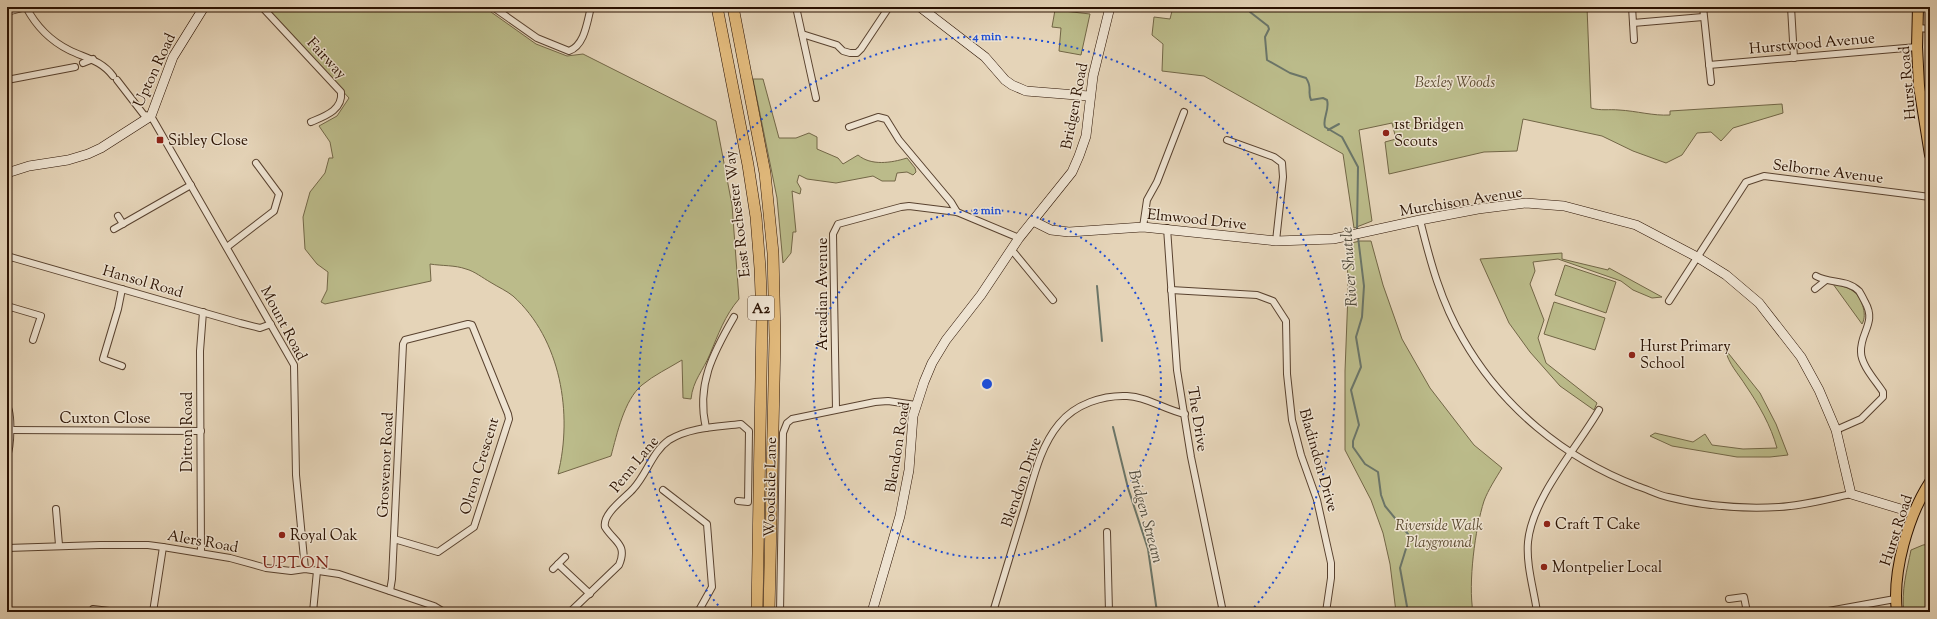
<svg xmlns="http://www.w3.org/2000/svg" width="1937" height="619" viewBox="0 0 1937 619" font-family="'Sorts Mill Goudy',serif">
<rect width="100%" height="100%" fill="#e5d4b8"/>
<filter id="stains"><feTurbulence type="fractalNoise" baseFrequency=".005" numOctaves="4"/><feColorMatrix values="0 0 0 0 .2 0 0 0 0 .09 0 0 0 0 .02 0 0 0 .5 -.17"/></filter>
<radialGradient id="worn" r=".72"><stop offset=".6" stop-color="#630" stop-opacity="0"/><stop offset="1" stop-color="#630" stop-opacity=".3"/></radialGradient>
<g fill="#bbbb8a" stroke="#726646">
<path d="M266,7H484L536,44L567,56L583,54L716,121L732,205L739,299C725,315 718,335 710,354C703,371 693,380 691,399L683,398L682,360C669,368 654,375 642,385C624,400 617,434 611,456L558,474C573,414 561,339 513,296C507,291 498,287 490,282C483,278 474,271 466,269C455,265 442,266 430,264L431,281L325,304L321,302L327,290L328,272L317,264L305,249L303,217L310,192L325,173L329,158H333L330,142L319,126L337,116L349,98Z"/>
<path d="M1173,7H1587L1591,108C1601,111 1609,109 1619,110C1637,111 1653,116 1670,115V111L1782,104L1783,113L1733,128L1721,141L1711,132L1697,133L1682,155L1666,163L1633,151L1602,136L1523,119L1517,151L1484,152L1389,174L1385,142L1396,139L1392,123L1359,130L1372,221L1354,228L1343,154L1204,76L1162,71L1163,44L1152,35L1154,17L1170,19Z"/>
<polygon points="1055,10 1090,14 1081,55 1059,51 1061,28 1052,27"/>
<path d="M753,79H763L779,138H796L809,133L817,137V149L838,158L843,164L858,155C871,166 891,163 907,158L915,168L916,172L913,175L907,172L897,173L895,181H882L873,176L836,183L807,179L799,175L797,182L801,189L800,194L792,191L796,232H793L791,253L783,263L777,198Z"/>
<path d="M1360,241H1371L1383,285L1402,339L1430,388L1474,445L1502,468C1496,478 1488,490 1484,501C1475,529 1468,583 1473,612H1396L1390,564L1383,533L1371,500L1345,450V371L1348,293L1347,244Z"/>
<polygon points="1562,253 1562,259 1608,270 1609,268 1662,297 1652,298 1633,290 1621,281 1558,259 1533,262 1535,271 1530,284 1544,320 1538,338 1546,363 1597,403 1594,410 1560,386 1530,352 1509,323 1480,259"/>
<polygon points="1565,265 1616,282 1606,313 1555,295"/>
<path d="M1833,284C1840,285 1846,287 1852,290C1861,296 1868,314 1862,324Z"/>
<polygon points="1554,302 1605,318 1595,350 1544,334"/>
<path d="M1725,349L1760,393L1776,424L1788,455L1770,457H1737L1672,446L1650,436L1655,433L1693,442L1705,434L1712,445L1743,449L1777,448C1771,426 1759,405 1746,386C1738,373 1729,365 1725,349Z"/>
<path d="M1930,544V612H1904C1901,591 1907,570 1911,550L1923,545Z"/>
</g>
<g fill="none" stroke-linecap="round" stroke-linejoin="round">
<g stroke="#6b7568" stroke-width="2">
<path d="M1249,7L1250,12L1268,26L1269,29L1265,37L1267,60L1290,73L1306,78C1313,88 1307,92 1311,100L1323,98L1327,100C1330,110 1322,119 1325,127L1342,137L1358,167L1357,231"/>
<polyline points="1328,130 1339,124"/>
<polyline points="1358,237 1364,286 1362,317 1356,337 1361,367 1351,390 1359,425 1353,441 1353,447 1365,464 1378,472 1381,495 1385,506 1408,534 1409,539 1400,568 1408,612"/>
<polyline points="1097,286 1102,341"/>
<polyline points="1113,427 1128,488 1148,549 1157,612"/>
</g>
<defs>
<g id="street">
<path d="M26,7C36,26 49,40 69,50C85,58 101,60 113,76"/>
<path d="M262,7L341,92C343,110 325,116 311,122"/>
<path d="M493,7L537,38L569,51C585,45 587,22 591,7"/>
<polyline points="796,7 816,98"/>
<polyline points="1632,7 1633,23 1703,17"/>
<polyline points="1703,7 1711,82"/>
<polyline points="1791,7 1794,58"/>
<polyline points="7,12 26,7"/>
<polyline points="1633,23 1634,40"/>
<polyline points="1918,28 1930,29"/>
<polyline points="802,34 837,45 843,51 850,53 857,53 861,49 889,7"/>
<polyline points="83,63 93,59"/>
<polyline points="1709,65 1917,47"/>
<polyline points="7,80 75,67"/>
<polyline points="117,80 144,115 151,116 294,365 296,475 305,569"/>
<polyline points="849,127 878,117 886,119 899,140 951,202 957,212"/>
<polyline points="1227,140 1274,157 1282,163 1283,177 1276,241"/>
<polyline points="118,216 123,224"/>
<path d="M1420,220C1430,261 1441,302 1463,339C1502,407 1564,458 1637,486C1647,489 1658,495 1668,497C1704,506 1743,509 1779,507C1803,506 1827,499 1851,494"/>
<polyline points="1143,227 1147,200 1157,182 1184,112"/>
<polyline points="1167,228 1177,370 1191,457 1223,612"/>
<polyline points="114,229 191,185"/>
<polyline points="227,247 274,211 279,194 256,163"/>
<polyline points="1011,249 1053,300"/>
<polyline points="7,256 240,323 260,328 271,324"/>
<path d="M1816,276C1830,284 1847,279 1859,291C1861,294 1863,298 1865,302C1877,323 1860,332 1861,352C1861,365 1876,381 1883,392V397L1861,419L1836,430"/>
<polyline points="1815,289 1825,281"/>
<polyline points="1171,290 1257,295 1273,301 1286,321 1287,374 1292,420 1301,455 1317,500 1331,563 1331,578 1326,612"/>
<polyline points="1669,301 1746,182 1764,176 1930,197"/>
<polyline points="7,306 41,316 33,340"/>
<polyline points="122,366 103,359 118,309 122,289"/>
<path d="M7,406C12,412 11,448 7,455"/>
<polyline points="836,409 833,234 838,224 901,207 909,206 957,212 1019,238"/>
<path d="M706,428C696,385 713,353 734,317"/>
<polyline points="10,430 201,431"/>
<polyline points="663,490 707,524 712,587 698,612"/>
<polyline points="56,509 59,545"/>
<polyline points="1107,532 1109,612"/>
<polyline points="7,548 100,545 148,545 163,547 230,558 266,568 291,571 305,569 339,574 434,606 444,612"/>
<polyline points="201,553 200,351 203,312"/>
<polyline points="558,564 590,594"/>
<polyline points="553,569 565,557"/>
<polyline points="390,591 392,579 403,344 405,340 468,324 472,325 508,414 509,419 474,527 438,552 394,539"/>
<polyline points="1729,599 1744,597 1747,612"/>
<polyline points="93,609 117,612"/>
<polyline points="153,612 163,547"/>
<polyline points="313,612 317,571"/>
<path d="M570,612L619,565C628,544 614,542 605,527C602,514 625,498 633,489C647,474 652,452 669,440C690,427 717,427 741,424L749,431L748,502L738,501"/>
<polyline points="780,612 783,433 787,423 792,419 875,402 888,401 916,405"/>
<path d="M993,612C1003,578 1014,544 1024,510C1033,481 1039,448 1059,424C1075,404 1103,395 1127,396C1148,397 1165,410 1185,414"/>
<path d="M1537,612C1534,590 1526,565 1528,542C1532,498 1577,448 1599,410"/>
<polyline points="1823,612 1895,599"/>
</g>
<g id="secondary">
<polyline points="920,7 985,57 1005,80 1012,85 1026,91 1089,96"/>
<polyline points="7,173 29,166 68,160 88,154 101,148 151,116 173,57 204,7"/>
<polyline points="1033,221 1051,230 1069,232 1143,227 1276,241 1333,239 1420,220 1478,209 1526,203 1564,206 1636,225 1697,257 1726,275 1759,303 1801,357 1819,390 1836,430 1851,494 1914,513"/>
<polyline points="872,612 900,516 909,470 913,416 924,382 932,363 946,340 981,295 1019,238 1072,172 1079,156 1086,136 1093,76 1110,7"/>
</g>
<g id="primary">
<polyline points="1918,7 1917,47 1919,86 1930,155"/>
<path d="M1897,612C1892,572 1908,516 1930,482"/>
</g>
<g id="highway">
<polyline points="717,7 748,165 756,217 760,268 762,319 757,612"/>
<polyline points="733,7 765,173 773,253 775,338 769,612"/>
</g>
</defs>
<use href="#street" stroke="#59422f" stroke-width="8"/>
<use href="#secondary" stroke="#2a1101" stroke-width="10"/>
<use href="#primary" stroke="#2a1101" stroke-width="12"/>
<use href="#highway" stroke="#2a1101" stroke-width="12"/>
<use href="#street" stroke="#eee3d1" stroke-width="6"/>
<use href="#secondary" stroke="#eee3d1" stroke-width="9"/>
<use href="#primary" stroke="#e2ba7c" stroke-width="10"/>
<use href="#highway" stroke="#e2ba7c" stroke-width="11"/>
</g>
<g fill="none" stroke="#1d4ed8" stroke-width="2" stroke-dasharray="2 4">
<circle cx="987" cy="384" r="174"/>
<path d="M722 610A348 348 0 1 1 1252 610"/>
</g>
<g fill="#8f2418" stroke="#eee3d1" stroke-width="1.5">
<circle cx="1386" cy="133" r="4"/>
<rect x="156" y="136" width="8" height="8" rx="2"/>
<circle cx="1632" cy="355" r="4"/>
<circle cx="1547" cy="524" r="4"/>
<circle cx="282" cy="535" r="4"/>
<circle cx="1544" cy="567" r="4"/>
</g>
<g text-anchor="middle" stroke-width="3" stroke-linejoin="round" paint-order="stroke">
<rect fill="#eee3d1" stroke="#65503f" stroke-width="1" x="748" y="296" width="26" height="24" rx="3"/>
<g font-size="14" font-weight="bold" fill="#2a1101">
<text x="761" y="313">A2</text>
</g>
<g font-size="15" fill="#2a1101" stroke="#eee3d1">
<text transform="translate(1812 43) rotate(-5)" y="5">Hurstwood Avenue</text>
<text transform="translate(327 58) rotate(47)" y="5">Fairway</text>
<text transform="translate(154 70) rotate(-65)" y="5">Upton Road</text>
<text transform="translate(1907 83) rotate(-95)" y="5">Hurst Road</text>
<text transform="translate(1074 106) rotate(-79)" y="5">Bridgen Road</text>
<text transform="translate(1828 171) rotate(7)" y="5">Selborne Avenue</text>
<text transform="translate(1461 201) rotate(-9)" y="5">Murchison Avenue</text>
<text transform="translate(737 214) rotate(-97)" y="5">East Rochester Way</text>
<text transform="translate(1197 219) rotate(6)" y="5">Elmwood Drive</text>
<text transform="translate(143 281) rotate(16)" y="5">Hansol Road</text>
<text transform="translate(822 294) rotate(-90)" y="5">Arcadian Avenue</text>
<text transform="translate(284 323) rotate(62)" y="5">Mount Road</text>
<text x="105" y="423">Cuxton Close</text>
<text transform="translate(1198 419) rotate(81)" y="5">The Drive</text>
<text transform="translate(187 432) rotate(-90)" y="5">Ditton Road</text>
<text transform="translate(897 447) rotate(-81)" y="5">Blendon Road</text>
<text transform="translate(1319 460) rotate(74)" y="5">Bladindon Drive</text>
<text transform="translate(634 464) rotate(-51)" y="5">Penn Lane</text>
<text transform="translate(385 465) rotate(-87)" y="5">Grosvenor Road</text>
<text transform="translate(479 466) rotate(-73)" y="5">Olron Crescent</text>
<text transform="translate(1021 482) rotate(-71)" y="5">Blendon Drive</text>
<text transform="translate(770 487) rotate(-89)" y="5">Woodside Lane</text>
<text transform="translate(1896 530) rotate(-72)" y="5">Hurst Road</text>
<text transform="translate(203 541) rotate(10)" y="5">Alers Road</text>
</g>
<g font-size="15" font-style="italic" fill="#5d4c31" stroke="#eee3d1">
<text x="1455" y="87">Bexley Woods</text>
<text x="1439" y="530">Riverside Walk<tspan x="1439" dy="17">Playground</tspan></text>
</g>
<g font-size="15" fill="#2a1101" stroke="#eee3d1" text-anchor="start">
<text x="1394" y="129">1st Bridgen<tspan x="1394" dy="17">Scouts</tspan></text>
<text x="168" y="145">Sibley Close</text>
<text x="1640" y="351">Hurst Primary<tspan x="1640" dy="17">School</tspan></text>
<text x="1555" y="529">Craft T Cake</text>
<text x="290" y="540">Royal Oak</text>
<text x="1552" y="572">Montpelier Local</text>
</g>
<g font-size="16" font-style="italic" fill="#504b3d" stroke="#eee3d1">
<text transform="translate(1348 267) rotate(-94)" y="6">River Shuttle</text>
<text transform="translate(1147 516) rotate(75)" y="6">Bridgen Stream</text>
</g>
<g font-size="17" letter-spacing="1" fill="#7a1f14" stroke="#eee3d1">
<text x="296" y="568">UPTON</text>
</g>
</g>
<circle cx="987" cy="384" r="6" fill="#1d4ed8" stroke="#eee3d1" stroke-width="2"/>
<g font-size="12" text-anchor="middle" font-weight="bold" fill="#1d4ed8" stroke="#eee3d1" stroke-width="3" stroke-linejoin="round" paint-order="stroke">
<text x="987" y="40">4 min</text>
<text x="987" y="214">2 min</text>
</g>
<rect width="1937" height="619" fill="none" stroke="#e5d4b8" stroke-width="24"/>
<rect x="8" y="8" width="1921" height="603" fill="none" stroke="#2a1101" stroke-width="2"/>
<rect x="12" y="12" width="1913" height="595" fill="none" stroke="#2a1101"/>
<rect width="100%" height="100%" filter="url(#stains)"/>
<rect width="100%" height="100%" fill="url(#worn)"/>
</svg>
